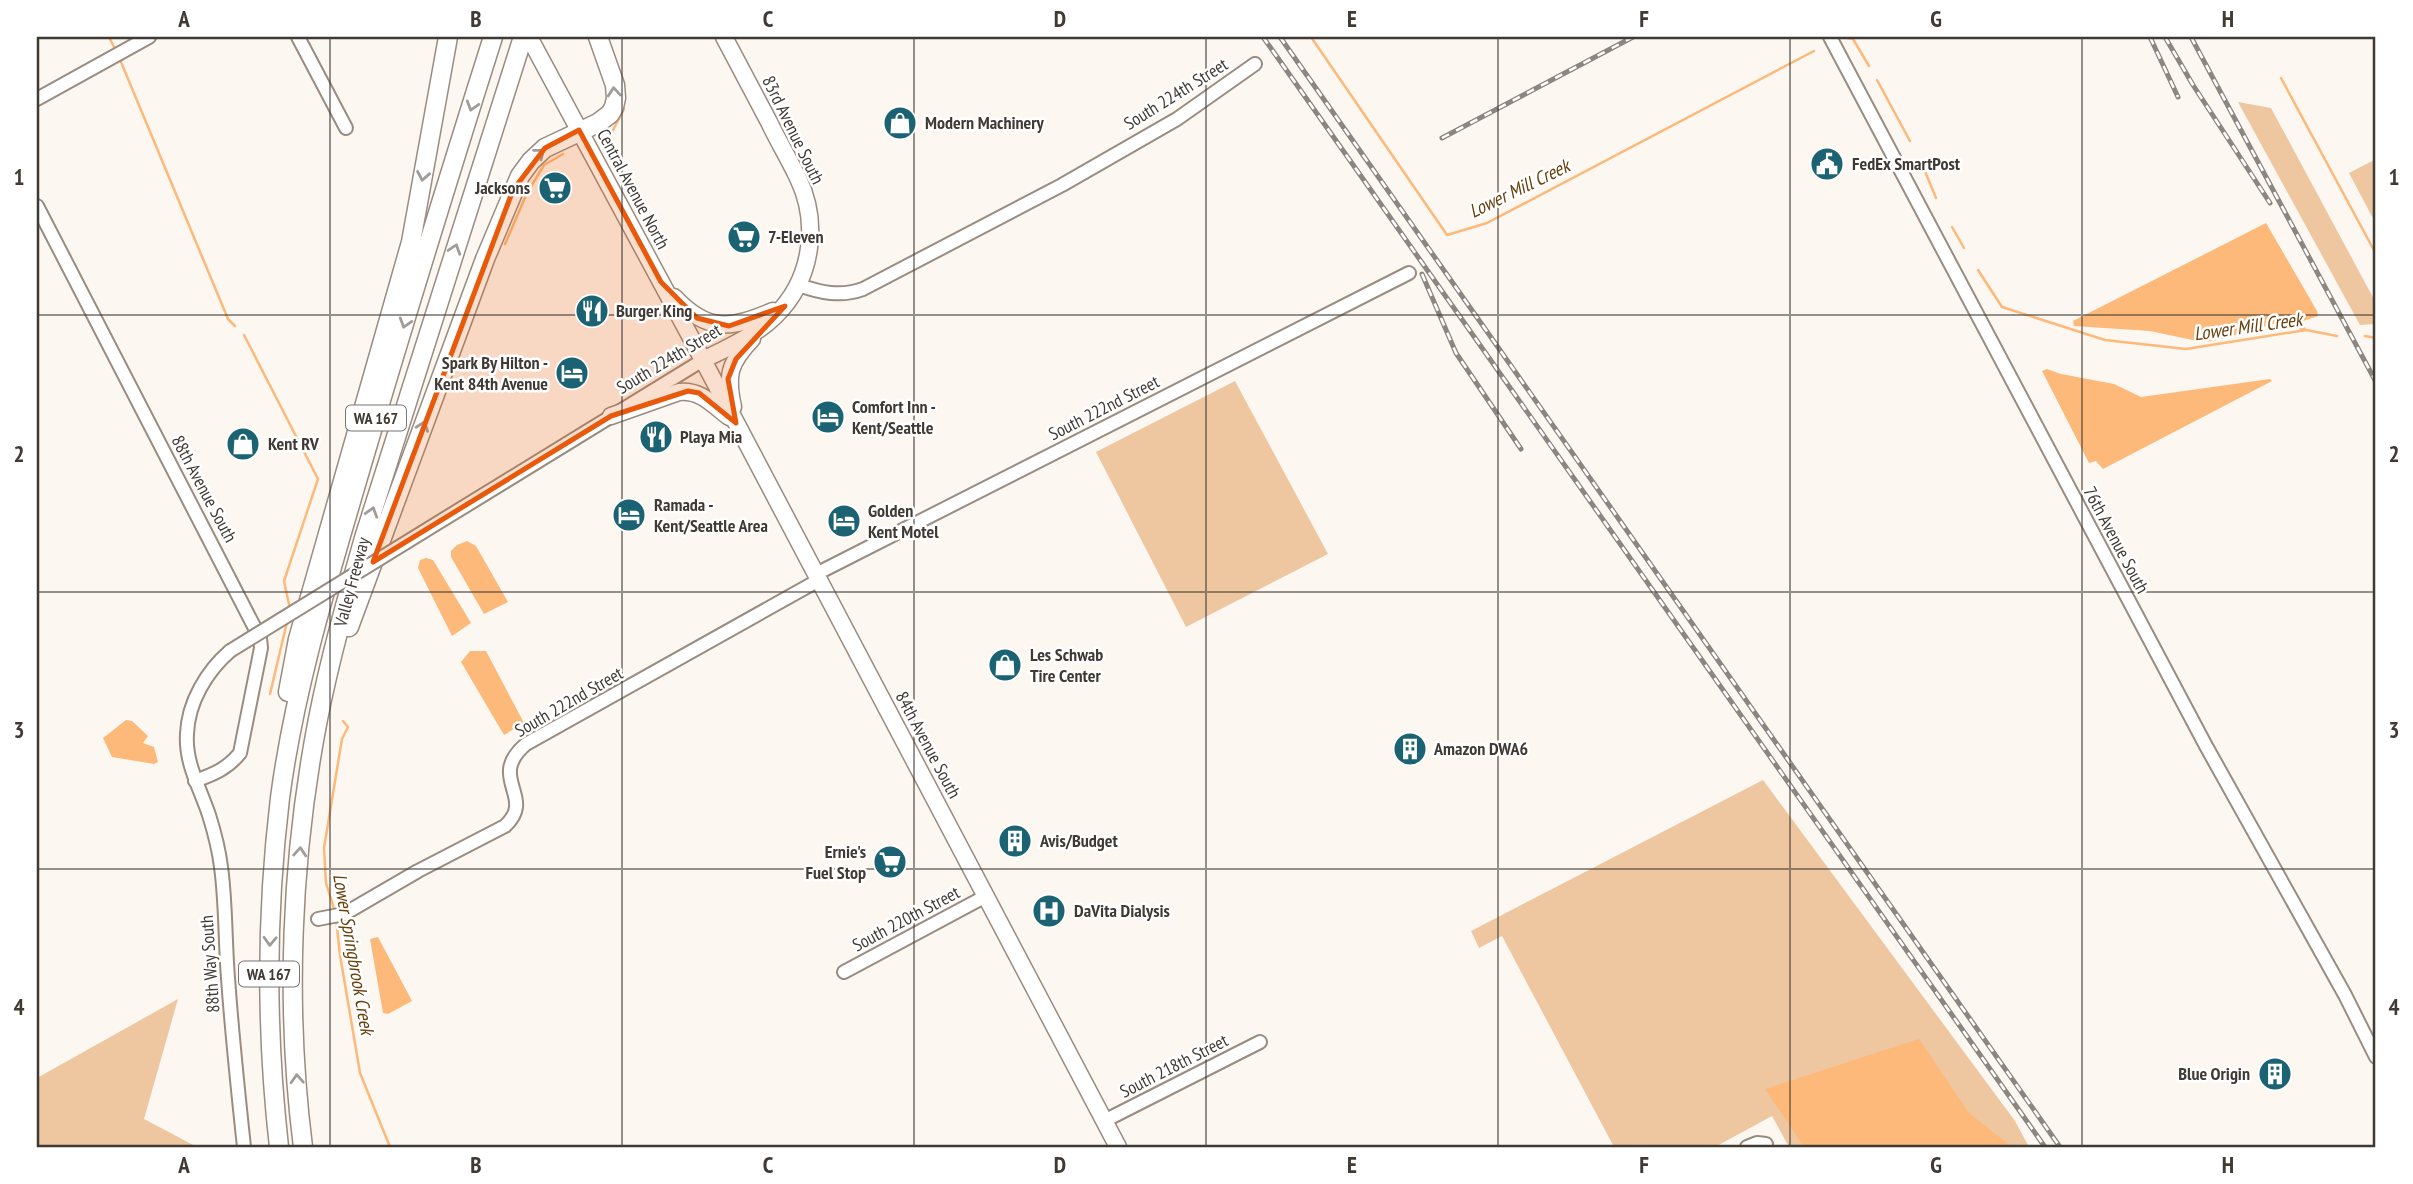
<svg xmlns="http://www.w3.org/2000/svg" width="2413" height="1184" viewBox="0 0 2413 1184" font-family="'PT Sans Narrow',sans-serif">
<rect width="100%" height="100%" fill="#fdf7f2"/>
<g fill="#eec6a0">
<polygon points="2238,102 2271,108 2376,303 2376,324 2360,325"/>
<polygon points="2376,159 2376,224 2349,173"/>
<polygon points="1235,381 1328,554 1186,627 1096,452"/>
<polygon points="1763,780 2015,1121 2029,1147 1789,1147 1772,1116 1715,1147 1614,1147 1502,936 1479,948 1471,931"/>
<polygon points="178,999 144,1119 197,1147 37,1147 37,1078"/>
</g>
<g fill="#fcb979">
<polygon points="2266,223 2317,311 2318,316 2303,321 2306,330 2301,331 2296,324 2273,324 2213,341 2202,342 2150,331 2074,326 2073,321"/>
<polygon points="2047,369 2061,374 2114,384 2141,397 2270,379 2272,381 2103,469 2096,461 2089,463 2042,371"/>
<polygon points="467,541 476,546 508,602 484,614 451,557 451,551 457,545"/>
<polygon points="426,558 433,560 471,623 452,636 418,568 420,560"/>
<polygon points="470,651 486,651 524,723 504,735 461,662"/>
<polygon points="126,720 132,721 148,736 143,743 154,747 158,762 154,764 112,757 103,738"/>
<polygon points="378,937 412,1001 388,1014 383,1013 370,939"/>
<polygon points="1919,1039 1969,1113 2012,1147 1804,1147 1765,1089"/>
</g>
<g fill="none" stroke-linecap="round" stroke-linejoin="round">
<g stroke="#fcb979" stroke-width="2.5">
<polyline points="109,37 114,47"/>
<polyline points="1311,37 1447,235 1487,223 1814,51"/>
<polyline points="1842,37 1853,39 1869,66"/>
<polyline points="121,62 228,319 235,326"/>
<polyline points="2281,78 2376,254"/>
<polyline points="1877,80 1910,141"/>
<polyline points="611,134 624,109"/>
<polyline points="1922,164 1936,198"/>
<polyline points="1952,227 1964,248"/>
<polyline points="505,244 527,193 544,165 563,154"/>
<polyline points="1978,270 2002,307 2105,340 2186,349 2306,330 2337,336"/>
<polyline points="244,335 318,479 284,581 290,609"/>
<polyline points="2365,336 2376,338"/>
<polyline points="270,694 287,622"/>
<polyline points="335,912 326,883 324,848 342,739 348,727 343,721"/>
<polyline points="336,918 340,955 360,1073 390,1147"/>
</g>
<defs>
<g id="minor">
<polyline points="298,37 346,128"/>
<polyline points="1830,37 2206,746 2345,995 2376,1057"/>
<polyline points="37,99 149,37"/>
<path d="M37,206L260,638L261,648L240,753C227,769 214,774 195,781"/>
<path d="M799,285C821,293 841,297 863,289L1062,185L1177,119L1255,64"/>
<polyline points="423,532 703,360"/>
<polyline points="816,574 1409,273"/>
<path d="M230,651C207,671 188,702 187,734C185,763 200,788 209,815C214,831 219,850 221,867C226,903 225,941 228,978C232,1035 238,1091 244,1147"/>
<path d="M318,919L344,914L418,871L505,826C537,797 486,778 526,744L819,580"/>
<polyline points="844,972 986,896"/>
<polyline points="1104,1121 1260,1042"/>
<polyline points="1747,1147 1757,1143 1766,1144"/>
</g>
<g id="major">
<polyline points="529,37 703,360 1118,1147"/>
<path d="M674,297C708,333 730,329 773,311"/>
<path d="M703,360C727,348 756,335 775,316C812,280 820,224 798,178C789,159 778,141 769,122C754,94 739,65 724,37"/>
<path d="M733,407C726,375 729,363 752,339"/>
<path d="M611,416L679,392C701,390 712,404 729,417"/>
</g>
<g id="highway">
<polyline points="349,627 485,259 520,176 531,161 545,148 598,123 610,114 614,107 616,98 615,85 598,37"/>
<polyline points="288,692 298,639 411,242 448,37"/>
<path d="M279,1147C266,1032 266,914 280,798C295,684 330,574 362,464C404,322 448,179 493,37"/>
<path d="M303,1147C285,1006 291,858 318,719C330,658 347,598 364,538L523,37"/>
</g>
</defs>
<use href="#minor" stroke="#998c80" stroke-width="16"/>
<use href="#major" stroke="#998c80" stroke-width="19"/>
<use href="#highway" stroke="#998c80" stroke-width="21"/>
<use href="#minor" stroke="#fff" stroke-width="12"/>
<use href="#major" stroke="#fff" stroke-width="16"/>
<use href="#highway" stroke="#fff" stroke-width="18"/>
<defs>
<g id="rail">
<polyline points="1263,37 2045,1147"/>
<polyline points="1280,37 2060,1147"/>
<polyline points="2150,37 2178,97"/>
<polyline points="2165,37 2193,85 2270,203"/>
<polyline points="2191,37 2376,382"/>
<polyline points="1442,138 1633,37"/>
<polyline points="1422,274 1456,353 1521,449"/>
</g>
</defs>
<use href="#rail" stroke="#8c8681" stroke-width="5"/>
<use href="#rail" stroke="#fff" stroke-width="2.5" stroke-dasharray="8" stroke-linecap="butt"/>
<defs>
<polyline id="minor-bridge" points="230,651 423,532"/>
</defs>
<use href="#minor-bridge" stroke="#998c80" stroke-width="16" stroke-linecap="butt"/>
<use href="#minor-bridge" stroke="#fff" stroke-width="12"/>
</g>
<defs><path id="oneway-chevron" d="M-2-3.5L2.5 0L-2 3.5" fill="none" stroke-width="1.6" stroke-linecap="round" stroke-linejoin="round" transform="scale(1.75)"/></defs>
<g stroke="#a09c9a">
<use href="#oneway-chevron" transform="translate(614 92) rotate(-94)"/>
<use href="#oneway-chevron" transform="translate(472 106) rotate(107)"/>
<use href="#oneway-chevron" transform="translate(540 153) rotate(-38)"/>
<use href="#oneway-chevron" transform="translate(423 176) rotate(100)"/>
<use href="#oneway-chevron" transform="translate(455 249) rotate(-72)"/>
<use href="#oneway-chevron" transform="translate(405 323) rotate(107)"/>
<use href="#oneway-chevron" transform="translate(423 426) rotate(-70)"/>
<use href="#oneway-chevron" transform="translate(372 512) rotate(-73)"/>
<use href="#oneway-chevron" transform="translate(300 852) rotate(-86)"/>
<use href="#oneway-chevron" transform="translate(270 941) rotate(92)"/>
<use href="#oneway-chevron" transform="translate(297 1079) rotate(-93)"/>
</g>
<path fill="#e8590c" fill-opacity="0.2" stroke="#e8590c" stroke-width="5" stroke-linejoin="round" d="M579,130L661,282L697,318L729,326L785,306L736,359L728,379L736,423L699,393L688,391L611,416L373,562L513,190L545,148Z"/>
<path fill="none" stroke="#403a35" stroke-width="2" stroke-opacity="0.55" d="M330,37V1147M622,37V1147M914,37V1147M1206,37V1147M1498,37V1147M1790,37V1147M2082,37V1147M37,315H2376M37,592H2376M37,869H2376"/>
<defs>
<symbol id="shop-disc" viewBox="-11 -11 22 22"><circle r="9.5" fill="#1b6372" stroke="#fff"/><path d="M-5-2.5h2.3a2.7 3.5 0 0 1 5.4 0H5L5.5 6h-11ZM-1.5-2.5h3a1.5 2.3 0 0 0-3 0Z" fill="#fff"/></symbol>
<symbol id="civic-disc" viewBox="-11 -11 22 22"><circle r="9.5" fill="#1b6372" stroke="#fff"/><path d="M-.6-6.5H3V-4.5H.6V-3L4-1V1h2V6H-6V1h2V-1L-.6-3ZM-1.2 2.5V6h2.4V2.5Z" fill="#fff"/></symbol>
<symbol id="supermarket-disc" viewBox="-11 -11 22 22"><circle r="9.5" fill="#1b6372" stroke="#fff"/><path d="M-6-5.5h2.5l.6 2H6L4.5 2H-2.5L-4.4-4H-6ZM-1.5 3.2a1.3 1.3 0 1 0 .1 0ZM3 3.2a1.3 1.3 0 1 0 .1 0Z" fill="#fff"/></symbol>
<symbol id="restaurant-disc" viewBox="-11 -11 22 22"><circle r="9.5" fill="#1b6372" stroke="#fff"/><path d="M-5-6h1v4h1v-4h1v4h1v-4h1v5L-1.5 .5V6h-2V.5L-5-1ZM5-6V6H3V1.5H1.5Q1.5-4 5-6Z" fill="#fff"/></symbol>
<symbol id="hotel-disc" viewBox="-11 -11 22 22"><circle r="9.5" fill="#1b6372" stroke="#fff"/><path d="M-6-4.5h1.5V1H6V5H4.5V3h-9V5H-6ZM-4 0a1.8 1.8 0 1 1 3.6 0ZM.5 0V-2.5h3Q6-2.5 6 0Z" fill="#fff"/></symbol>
<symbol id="building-disc" viewBox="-11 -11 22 22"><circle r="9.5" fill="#1b6372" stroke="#fff"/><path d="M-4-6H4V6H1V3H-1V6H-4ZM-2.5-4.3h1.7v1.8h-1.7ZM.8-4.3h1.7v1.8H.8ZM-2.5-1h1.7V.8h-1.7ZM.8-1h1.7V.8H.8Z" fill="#fff"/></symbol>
<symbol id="hospital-disc" viewBox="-11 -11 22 22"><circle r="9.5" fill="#1b6372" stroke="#fff"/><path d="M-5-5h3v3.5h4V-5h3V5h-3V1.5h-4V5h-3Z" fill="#fff"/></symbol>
</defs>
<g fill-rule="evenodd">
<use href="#shop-disc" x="881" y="104" width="38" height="38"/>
<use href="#civic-disc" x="1808" y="145" width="38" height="38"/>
<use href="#supermarket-disc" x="536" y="169" width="38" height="38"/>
<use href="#supermarket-disc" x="725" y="218" width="38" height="38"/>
<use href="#restaurant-disc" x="573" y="292" width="38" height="38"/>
<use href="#hotel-disc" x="553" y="354" width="38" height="38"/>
<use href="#hotel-disc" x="809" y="398" width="38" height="38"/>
<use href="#restaurant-disc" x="637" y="418" width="38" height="38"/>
<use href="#shop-disc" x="224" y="425" width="38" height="38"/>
<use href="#hotel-disc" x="610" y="496" width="38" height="38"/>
<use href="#hotel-disc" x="825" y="502" width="38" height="38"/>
<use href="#shop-disc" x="986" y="646" width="38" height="38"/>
<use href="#building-disc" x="1391" y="730" width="38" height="38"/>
<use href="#building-disc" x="996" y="822" width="38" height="38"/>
<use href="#supermarket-disc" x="871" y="843" width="38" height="38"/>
<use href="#hospital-disc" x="1030" y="892" width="38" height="38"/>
<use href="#building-disc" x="2256" y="1055" width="38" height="38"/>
</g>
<g text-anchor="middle" stroke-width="5" stroke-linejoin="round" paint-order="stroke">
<g fill="#fff" stroke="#797572" stroke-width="2">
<rect x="346" y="405.5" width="60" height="25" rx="5"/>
<rect x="239" y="961.5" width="60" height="25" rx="5"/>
</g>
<g font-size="16" font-weight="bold" fill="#403a35">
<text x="376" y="424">WA 167</text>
<text x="269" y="980">WA 167</text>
</g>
<g font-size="18" fill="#403a35" stroke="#fff">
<text transform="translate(1176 94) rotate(-32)" y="6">South 224th Street</text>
<text transform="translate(793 130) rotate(64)" y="6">83rd Avenue South</text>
<text transform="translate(633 189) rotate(62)" y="6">Central Avenue North</text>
<text transform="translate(669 359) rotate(-31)" y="6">South 224th Street</text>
<text transform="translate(1104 408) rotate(-27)" y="6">South 222nd Street</text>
<text transform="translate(204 489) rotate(62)" y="6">88th Avenue South</text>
<text transform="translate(2116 540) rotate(62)" y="6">76th Avenue South</text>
<text transform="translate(352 582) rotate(-75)" y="6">Valley Freeway</text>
<text transform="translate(569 702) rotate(-30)" y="6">South 222nd Street</text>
<text transform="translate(928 745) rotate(62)" y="6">84th Avenue South</text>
<text transform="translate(906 919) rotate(-28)" y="6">South 220th Street</text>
<text transform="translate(210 964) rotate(-94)" y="6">88th Way South</text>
<text transform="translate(1174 1066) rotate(-27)" y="6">South 218th Street</text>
</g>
<g font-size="18" font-weight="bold" fill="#403a35" stroke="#fff" text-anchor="start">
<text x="925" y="129">Modern Machinery</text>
<text x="1852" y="170">FedEx SmartPost</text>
<text x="530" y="194" text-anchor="end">Jacksons</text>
<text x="768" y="243">7-Eleven</text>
<text x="616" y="317">Burger King</text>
<text x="548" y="369" text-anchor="end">Spark By Hilton -<tspan x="548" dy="21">Kent 84th Avenue</tspan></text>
<text x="852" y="413">Comfort Inn -<tspan x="852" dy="21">Kent/Seattle</tspan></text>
<text x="680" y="443">Playa Mia</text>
<text x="268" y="450">Kent RV</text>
<text x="654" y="511">Ramada -<tspan x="654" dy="21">Kent/Seattle Area</tspan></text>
<text x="868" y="517">Golden<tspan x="868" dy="21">Kent Motel</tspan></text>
<text x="1030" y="661">Les Schwab<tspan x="1030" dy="21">Tire Center</tspan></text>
<text x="1434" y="755">Amazon DWA6</text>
<text x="1040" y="847">Avis/Budget</text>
<text x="866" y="858" text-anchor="end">Ernie's<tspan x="866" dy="21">Fuel Stop</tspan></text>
<text x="1074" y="917">DaVita Dialysis</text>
<text x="2250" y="1080" text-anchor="end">Blue Origin</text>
</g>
<g font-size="19" font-style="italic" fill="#693f0c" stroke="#fff">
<text transform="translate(1519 188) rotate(-26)" y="7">Lower Mill Creek</text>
<text transform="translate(2248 326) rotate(-8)" y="7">Lower Mill Creek</text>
<text transform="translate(354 954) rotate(80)" y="7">Lower Springbrook Creek</text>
</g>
</g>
<rect width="2413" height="1184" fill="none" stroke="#ffffff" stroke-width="77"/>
<rect x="38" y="38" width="2336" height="1108" fill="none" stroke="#403a35" stroke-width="2.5"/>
<g font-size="23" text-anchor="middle" font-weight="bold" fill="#403a35">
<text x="184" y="27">A</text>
<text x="476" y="27">B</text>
<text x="768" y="27">C</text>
<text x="1060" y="27">D</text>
<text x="1352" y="27">E</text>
<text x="1644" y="27">F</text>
<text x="1936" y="27">G</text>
<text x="2228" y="27">H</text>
<text x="19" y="185">1</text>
<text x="2394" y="185">1</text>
<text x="19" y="462">2</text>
<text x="2394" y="462">2</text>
<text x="19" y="738">3</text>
<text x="2394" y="738">3</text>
<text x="19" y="1015">4</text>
<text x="2394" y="1015">4</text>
<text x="184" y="1173">A</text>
<text x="476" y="1173">B</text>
<text x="768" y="1173">C</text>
<text x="1060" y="1173">D</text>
<text x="1352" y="1173">E</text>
<text x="1644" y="1173">F</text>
<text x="1936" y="1173">G</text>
<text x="2228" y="1173">H</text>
</g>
</svg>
